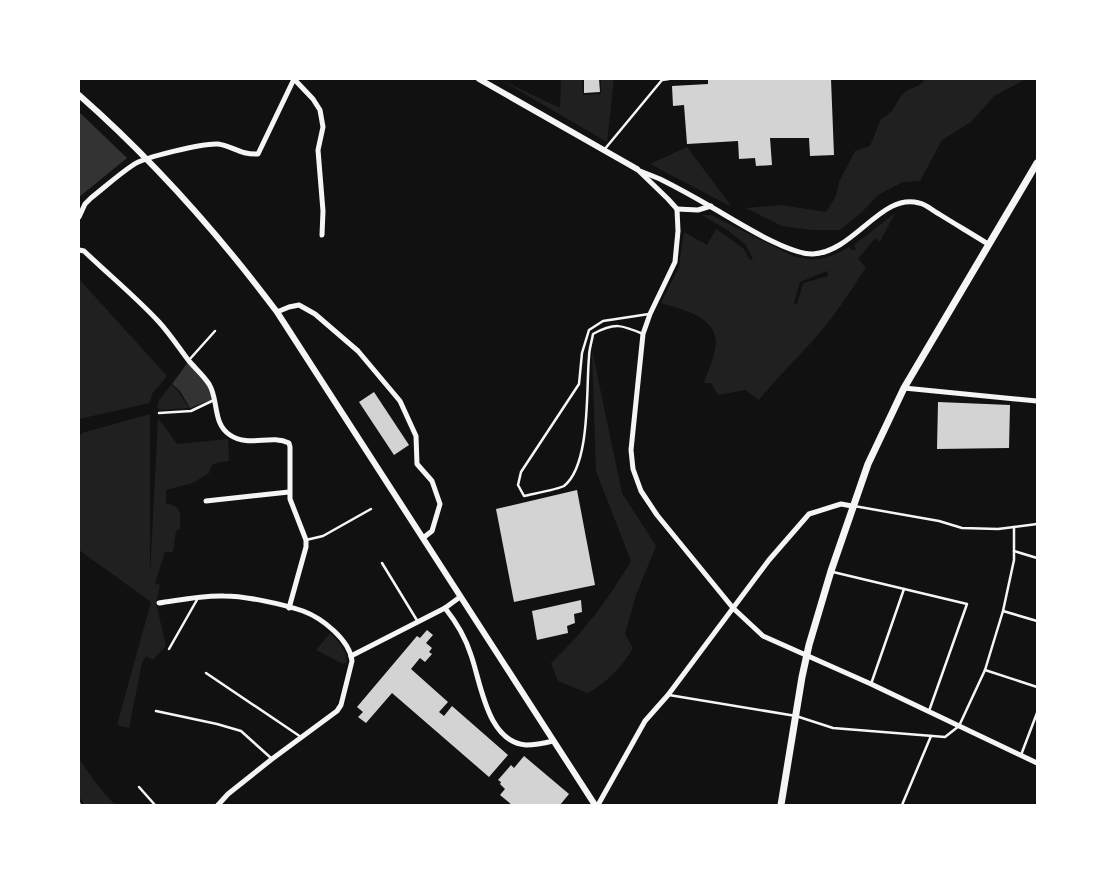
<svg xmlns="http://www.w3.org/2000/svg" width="1116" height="884" viewBox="0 0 1116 884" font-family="'PT Serif',serif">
<rect width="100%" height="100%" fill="#111"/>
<g fill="#202020" fill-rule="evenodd">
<polygon points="499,79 560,108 561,79 582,79 583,95 601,94 601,79 614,79 607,142"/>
<path d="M925,79H1026L994,96L971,122L942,140L920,181L903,182L878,195L862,212L840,230H812L782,226L746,208L781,205L826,212L836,196L839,182L855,151L870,146L881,119C898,110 894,102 905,92C911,87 921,87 925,79Z"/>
<polygon points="687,147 732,207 650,164"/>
<path d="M895,213L880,242L875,238L858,259L866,267C852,289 838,311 821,331C801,355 778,376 759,400L745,390L718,395L711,383H704C708,371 713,361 715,349C722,318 684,310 661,303L679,267L684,232L707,245L716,229L743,248L750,260L753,259L746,245L727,230L702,215H711L793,256C817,263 828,259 849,247L852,250H856L854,245ZM827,271L828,276L803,283L797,304L794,303L800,282Z"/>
<polygon points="79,279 167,376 152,394 150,403 79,419"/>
<path d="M592,350L622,493L656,546L636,595L625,634L633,648C622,667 607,682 588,693L558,681L551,663C583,633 608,600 631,561L596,471Z"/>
<polygon points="171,385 178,391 189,408 160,410 157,407 159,400"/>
<path d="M150,414V575L158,418L177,444L228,439L229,461L220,462L212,465L209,473L193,483L166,490V504C183,505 180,515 180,529L176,531L173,552H165L155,583L160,585L156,603L166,646L153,660L146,656L142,663L129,728L117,725L151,602L79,550V437L82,433Z"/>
<path d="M330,633C338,641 347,650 347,662L343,664L316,650Z"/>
<polygon points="79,759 99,787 115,805 85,805 79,797"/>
</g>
<g fill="#333">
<polygon points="79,112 127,158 79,197"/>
<polygon points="188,362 206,382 213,399 190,408 180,391 172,384"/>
</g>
<g fill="#d3d3d3">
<polygon points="584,79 599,79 600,92 584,93"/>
<polygon points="708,79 831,79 834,155 810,156 809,138 770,138 772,165 756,166 755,158 739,159 738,141 687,144 684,105 673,106 672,86 708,84"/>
<polygon points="374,392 409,445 394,455 359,402"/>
<polygon points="938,402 1010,405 1009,448 937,449"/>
<polygon points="577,490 595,585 514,602 496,509"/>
<polygon points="581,600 582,612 574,614 575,623 567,626 568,633 537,640 532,611"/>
<polygon points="427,630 433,635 426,643 432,648 429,652 432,654 425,662 420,658 411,669 448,702 439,712 444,716 452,706 508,755 489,777 392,693 366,723 358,717 363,712 357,707 417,636 420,638"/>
<polygon points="524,756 569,794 560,805 512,805 500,795 505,789 500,784 501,782 498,780 511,765 514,768"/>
</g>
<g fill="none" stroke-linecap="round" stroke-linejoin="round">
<g stroke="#f5f5f5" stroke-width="2.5">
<polyline points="604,150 662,80 669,79"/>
<path d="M643,334C622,325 615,322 593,334C592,341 589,349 589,357C586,388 591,465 564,486C559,489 532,494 524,496L518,485L521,472L579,384L582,353L589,330L603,321L649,314"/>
<polyline points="189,360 215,331"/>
<polyline points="159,413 191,411 214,400"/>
<polyline points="854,506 939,521 962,528 998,529 1037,524"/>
<polyline points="306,540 323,536 371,509"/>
<polyline points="1014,551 1037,558"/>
<polyline points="382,563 418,622"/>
<polyline points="833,572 967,604 929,711"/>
<polyline points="1003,611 1037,621"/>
<polyline points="169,649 198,598"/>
<polyline points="985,670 1037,687"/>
<polyline points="206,673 301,737"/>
<polyline points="871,684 904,589"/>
<polyline points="669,695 796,716 833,728 945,737 959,726 985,670 1003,611 1014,560 1014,527"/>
<polyline points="156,711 217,724 241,731 271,758"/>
<polyline points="1021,755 1037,713"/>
<polyline points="139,787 155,805"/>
<polyline points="902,805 931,736"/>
</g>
<g stroke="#f5f5f5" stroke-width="5">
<polyline points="294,79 313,99 320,110 323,127 318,150 323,211 322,235"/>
<polyline points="637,169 668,199 677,209 678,231 675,262 650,314 643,334 631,450 633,469 641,491 657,515 733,608 763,636 871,684 1037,763"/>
<path d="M640,171L660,179C678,188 696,198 713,208C736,221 788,255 813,254C854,252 882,192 919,203C926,204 933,211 939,214C955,224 972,234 988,244"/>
<polyline points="677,209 698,210 711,206"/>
<path d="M79,217L85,204L91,198C105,187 118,175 133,165C144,157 204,143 218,144C233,146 240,155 258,154L294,79"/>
<path d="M79,250L84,251C109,275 136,297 159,322C170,334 179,348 189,361C195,368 203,375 209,384C219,400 212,423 230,435C249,448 270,434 289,443L290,447V499L306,540V547L289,608"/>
<polyline points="277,312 289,307 299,305 315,314 358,351 400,401 416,436 417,464 432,481 440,504 432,531 423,538"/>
<polyline points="904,388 1037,401"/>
<polyline points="206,501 289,492"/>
<path d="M159,603C180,600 203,595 224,596C246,596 282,604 303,611C322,618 350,640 352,661L341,705L337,711L272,759L228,794L218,805"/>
<path d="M445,608C457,623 465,636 471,655C481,683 487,742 526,745C535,745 545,743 553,741"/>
<polyline points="351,656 445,608 460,597"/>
<polyline points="598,805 645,721 668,695 769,560 809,514 841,504 852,506"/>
</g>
<g stroke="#f5f5f5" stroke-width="6">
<polyline points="479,79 637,169"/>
<path d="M79,95C154,161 217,232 277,312L595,805"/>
</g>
<polyline stroke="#f5f5f5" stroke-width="7" points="781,805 802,677 809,645 831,571 868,464 904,388 1037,163"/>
<polyline stroke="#9a9a9a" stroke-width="3" points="79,803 80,805"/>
</g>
<rect width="1116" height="884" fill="none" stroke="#ffffff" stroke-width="160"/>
</svg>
